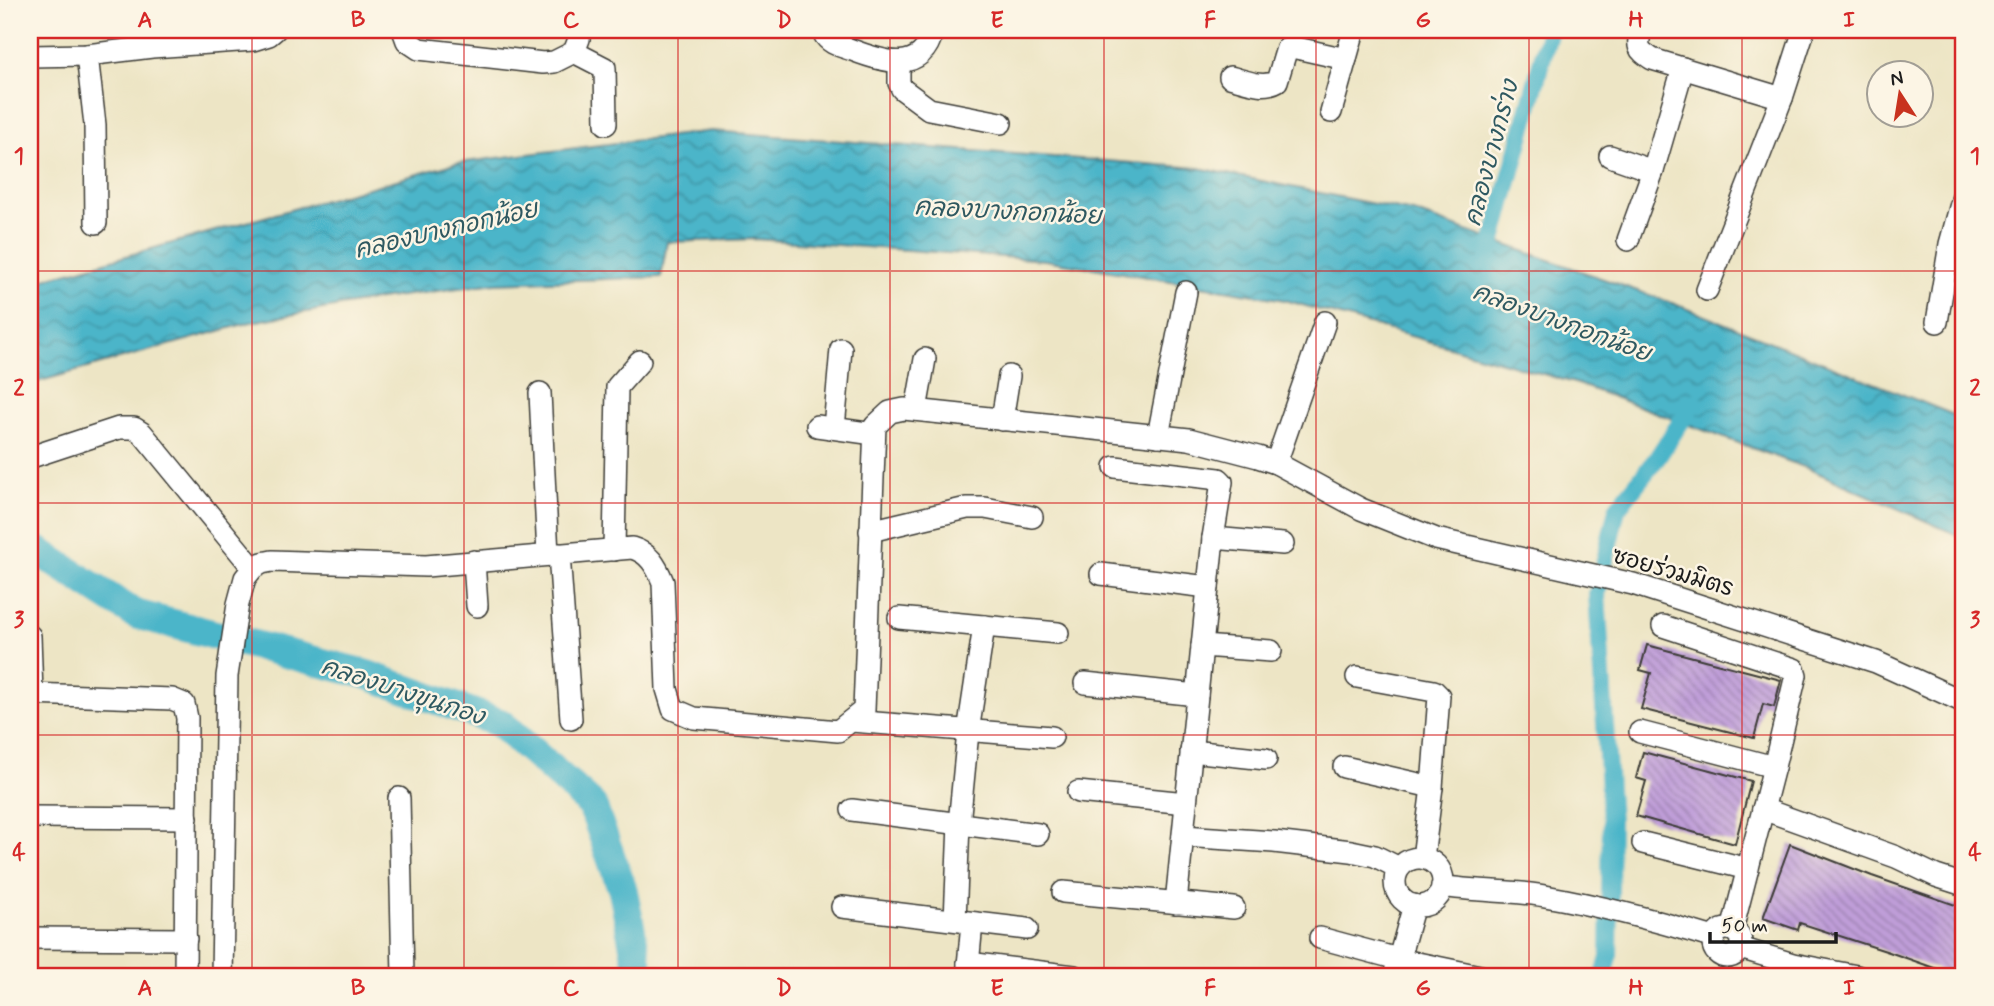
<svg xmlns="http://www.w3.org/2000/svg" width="1994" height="1006" viewBox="0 0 1994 1006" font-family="Mynerve,'Playpen Sans Thai',sans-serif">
<defs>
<pattern id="water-waves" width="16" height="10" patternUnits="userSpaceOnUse" patternTransform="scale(1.75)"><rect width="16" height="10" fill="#4bb5c9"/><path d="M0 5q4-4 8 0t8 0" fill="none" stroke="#3e92a2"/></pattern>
<pattern id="building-back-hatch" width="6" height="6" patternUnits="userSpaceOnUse" patternTransform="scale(1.75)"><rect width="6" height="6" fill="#c09ed9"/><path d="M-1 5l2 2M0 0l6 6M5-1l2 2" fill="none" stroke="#9b80af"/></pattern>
</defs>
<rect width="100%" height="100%" fill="#fcf5e5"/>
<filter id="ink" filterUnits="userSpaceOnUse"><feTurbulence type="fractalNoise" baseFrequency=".0143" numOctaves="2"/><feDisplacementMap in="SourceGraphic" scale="14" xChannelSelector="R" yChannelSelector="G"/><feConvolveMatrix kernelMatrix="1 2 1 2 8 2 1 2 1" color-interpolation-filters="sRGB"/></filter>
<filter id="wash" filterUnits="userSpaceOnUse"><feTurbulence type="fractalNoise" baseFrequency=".00686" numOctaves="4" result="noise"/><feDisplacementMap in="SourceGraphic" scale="28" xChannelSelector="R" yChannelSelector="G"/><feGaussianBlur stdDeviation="1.57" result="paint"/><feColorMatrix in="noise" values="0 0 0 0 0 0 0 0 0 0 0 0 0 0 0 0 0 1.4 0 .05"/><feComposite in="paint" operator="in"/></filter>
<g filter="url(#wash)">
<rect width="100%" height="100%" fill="#ede5c5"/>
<polygon fill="url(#water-waves)" stroke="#346872" stroke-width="2" points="711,131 1199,168 1413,212 1683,307 1964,419 1964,538 1807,468 1578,384 1285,300 1045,260 755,239 667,242 661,277 495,283 379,299 251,322 30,384 30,283 457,163"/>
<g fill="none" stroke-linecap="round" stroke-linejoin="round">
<g stroke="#4bb5c9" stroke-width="18">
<polyline points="1487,263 1550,30"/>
<polyline points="1604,976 1609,957 1611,821 1597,594 1617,509 1657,458 1694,402"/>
</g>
<polyline stroke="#4bb5c9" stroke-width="30" points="30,546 135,614 365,674 500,723 592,805 623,891 640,976"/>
</g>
<g id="blocks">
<g fill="url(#building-back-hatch)">
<polygon points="1647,645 1781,680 1774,707 1763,704 1754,738 1641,709 1651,673 1640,670"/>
<polygon points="1643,752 1751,781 1735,844 1636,816 1646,781 1636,778"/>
<polygon points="1790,844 1872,876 1964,908 1964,976 1957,976 1889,952 1800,923 1798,930 1763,918"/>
</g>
</g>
</g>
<g filter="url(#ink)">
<use href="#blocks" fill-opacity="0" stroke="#3b3a35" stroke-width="2"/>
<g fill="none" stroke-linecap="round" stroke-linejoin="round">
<defs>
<g id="minor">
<polyline points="403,30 407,41 419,49 543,63 554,62 574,52 579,39 580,30"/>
<path d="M824,30V34C829,44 841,46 852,50C883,62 923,75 933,30"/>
<path d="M1641,30C1637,47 1637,49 1652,59L1782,98"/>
<polyline points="574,52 605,68 606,124"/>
<polyline points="87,55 95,125 96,223"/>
<polyline points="30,56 87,55 152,47 253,40 269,35 275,30"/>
<polyline points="899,63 899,83 902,89 929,109 1001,123"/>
<path d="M1230,77C1246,81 1263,89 1277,81L1287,48L1292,47L1346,59"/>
<polyline points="1331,112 1354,30"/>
<polyline points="1610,156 1653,171"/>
<polyline points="1628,240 1653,171 1683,68"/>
<polyline points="1707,290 1782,98 1804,30"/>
<polyline points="1937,322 1950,244 1964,193"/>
<polyline points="540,393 548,555"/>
<polyline points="916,410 925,359"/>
<polyline points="1002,420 1009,376"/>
<polyline points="817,426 874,434"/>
<polyline points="834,428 841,349"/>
<polyline points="1158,436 1186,292"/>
<polyline points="31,457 119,428 134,428 142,433 253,568"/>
<polyline points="1276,463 1325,322"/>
<polyline points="1115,467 1219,479 1222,482 1213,538 1176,903"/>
<polyline points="870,531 967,508 985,508 1032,517"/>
<polyline points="1213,538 1283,544"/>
<polyline points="614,550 617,387 640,361"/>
<polyline points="559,554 571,719"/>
<polyline points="474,561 477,606"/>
<polyline points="1101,574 1208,587"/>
<polyline points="899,618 1058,633"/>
<polyline points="1663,626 1794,669 1796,675 1774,767 1732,930"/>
<polyline points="30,636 32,694"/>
<polyline points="1202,646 1271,651"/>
<polyline points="1357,677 1434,691 1439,696 1432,787 1423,858"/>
<polyline points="1085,683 1197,695"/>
<polyline points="30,694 172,699 184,704 187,718 185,976"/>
<polyline points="851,721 1052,737"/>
<polyline points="1640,732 1774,767"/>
<polyline points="1191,751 1266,759"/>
<polyline points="1344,767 1432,787"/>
<polyline points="1078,792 1186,803"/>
<polyline points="399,798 403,976"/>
<polyline points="1763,809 1896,857 1936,876 1964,885"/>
<polyline points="852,810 1038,834"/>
<polyline points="30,817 187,818"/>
<polyline points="1183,836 1274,842 1351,851 1375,856 1399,868"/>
<polyline points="1643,843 1748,869"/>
<circle cx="1419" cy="882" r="24"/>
<path d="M1442,886C1476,892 1512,890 1545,896C1602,906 1658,921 1714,938"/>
<polyline points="1063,892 1234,908"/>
<polyline points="842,907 1027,929"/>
<polyline points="955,920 959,824 968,732 984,626"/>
<circle cx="1727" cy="943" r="14"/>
<polyline points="30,938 186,939"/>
<polyline points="1320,938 1398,959 1480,976"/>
<polyline points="1740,948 1793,964 1857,976"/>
<polyline points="968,963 1074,976"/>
<path d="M222,976L227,676L238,604L245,578L253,568L262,563L272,561L426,566L632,548C649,553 656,565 663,582L667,689L673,709L694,718L838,731L864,710L875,426L890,412L904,409L1189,439L1258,457L1276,463L1361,509L1436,539L1633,584L1876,662L1964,702"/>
<polyline points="967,976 972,923"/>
<polyline points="1394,976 1414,905"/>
</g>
</defs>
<use href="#minor" stroke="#3b3a35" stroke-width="24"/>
<use href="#minor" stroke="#fff" stroke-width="21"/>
</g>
</g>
<path fill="none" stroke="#d62828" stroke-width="2" stroke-opacity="0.55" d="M252,30V976M464,30V976M678,30V976M890,30V976M1104,30V976M1316,30V976M1529,30V976M1742,30V976M30,271H1964M30,503H1964M30,735H1964"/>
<g text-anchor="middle" stroke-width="5" stroke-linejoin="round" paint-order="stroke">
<g font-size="23" fill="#1c1c1c" stroke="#fcf5e5">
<text transform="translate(1673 571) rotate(16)" y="8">ซอยร่วมมิตร</text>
</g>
<g font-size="24" font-style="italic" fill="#2f5961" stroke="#fcf5e5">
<text transform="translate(1491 153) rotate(-75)" y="8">คลองบางกร่าง</text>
<text transform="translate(1008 211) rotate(3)" y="8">คลองบางกอกน้อย</text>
<text transform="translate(446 229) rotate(-13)" y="8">คลองบางกอกน้อย</text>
<text transform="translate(1562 322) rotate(20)" y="8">คลองบางกอกน้อย</text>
<text transform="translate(403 691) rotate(18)" y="8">คลองบางขุนกอง</text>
</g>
</g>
<rect width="1994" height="1006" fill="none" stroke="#fcf5e5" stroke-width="77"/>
<g transform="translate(1900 94) rotate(348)"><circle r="33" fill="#fcf5e5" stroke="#a29e95" stroke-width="2"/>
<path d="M0-5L12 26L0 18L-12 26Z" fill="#c8321e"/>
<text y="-10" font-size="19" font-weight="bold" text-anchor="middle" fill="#1c1c1c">N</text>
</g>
<path d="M1710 932v10h126v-10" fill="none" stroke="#1c1c1c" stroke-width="3.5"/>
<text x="1721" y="932" font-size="21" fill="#1c1c1c" stroke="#fcf5e5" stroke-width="5" paint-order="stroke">50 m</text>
<rect x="38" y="38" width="1917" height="930" fill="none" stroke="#d62828" stroke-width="2.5"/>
<g font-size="23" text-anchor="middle" font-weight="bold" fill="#d62828">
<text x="145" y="27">A</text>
<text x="358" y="27">B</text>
<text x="571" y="27">C</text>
<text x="784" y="27">D</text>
<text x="997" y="27">E</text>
<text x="1210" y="27">F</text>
<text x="1423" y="27">G</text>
<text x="1636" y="27">H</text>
<text x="1849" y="27">I</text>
<text x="19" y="163">1</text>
<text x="1975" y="163">1</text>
<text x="19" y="395">2</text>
<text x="1975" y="395">2</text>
<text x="19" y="627">3</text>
<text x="1975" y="627">3</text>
<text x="19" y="859">4</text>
<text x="1975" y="859">4</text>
<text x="145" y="995">A</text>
<text x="358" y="995">B</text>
<text x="571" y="995">C</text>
<text x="784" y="995">D</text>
<text x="997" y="995">E</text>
<text x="1210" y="995">F</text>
<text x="1423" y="995">G</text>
<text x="1636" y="995">H</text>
<text x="1849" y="995">I</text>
</g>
</svg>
